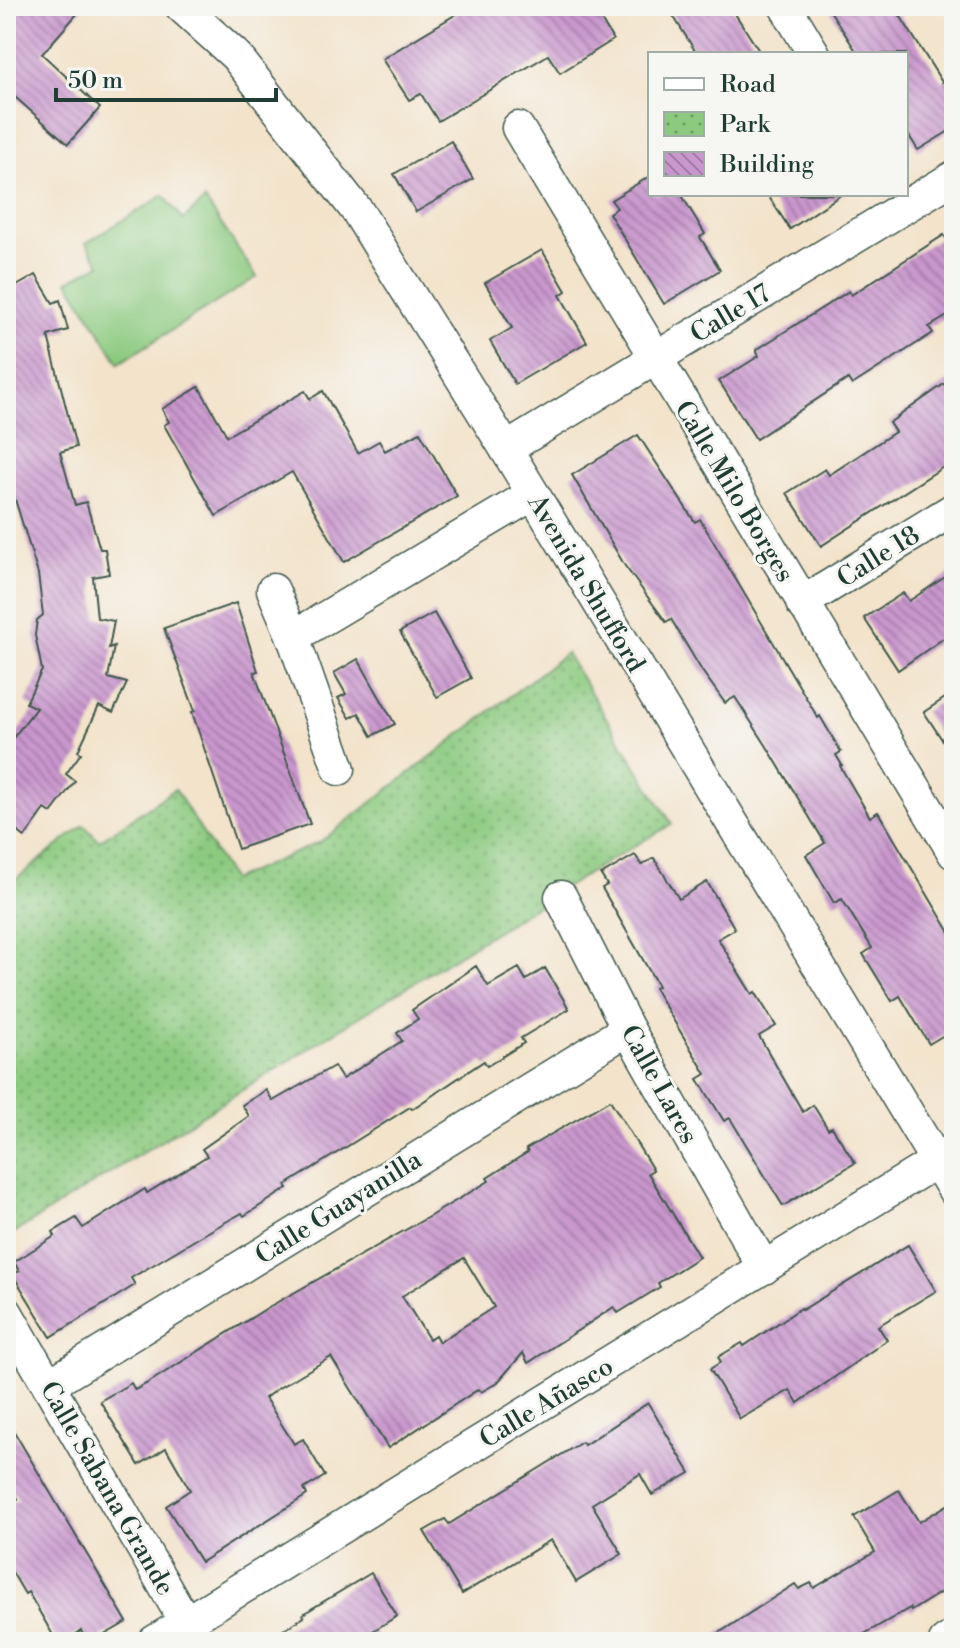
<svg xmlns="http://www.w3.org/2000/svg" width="960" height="1648" viewBox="0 0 960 1648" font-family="'Libre Bodoni',serif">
<defs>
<pattern id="park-dots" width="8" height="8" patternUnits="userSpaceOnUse" patternTransform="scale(2)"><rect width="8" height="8" fill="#8cca80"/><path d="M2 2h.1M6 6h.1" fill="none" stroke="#72a56a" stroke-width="1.8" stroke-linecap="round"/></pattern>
<pattern id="building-back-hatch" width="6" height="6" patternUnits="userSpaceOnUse" patternTransform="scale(2)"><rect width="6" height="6" fill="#c996cd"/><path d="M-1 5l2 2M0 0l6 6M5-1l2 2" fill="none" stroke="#a37ca7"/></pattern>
</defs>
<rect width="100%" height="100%" fill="#f6f6f2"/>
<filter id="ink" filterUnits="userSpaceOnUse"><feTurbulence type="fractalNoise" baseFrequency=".0125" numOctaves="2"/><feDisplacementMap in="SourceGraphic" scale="16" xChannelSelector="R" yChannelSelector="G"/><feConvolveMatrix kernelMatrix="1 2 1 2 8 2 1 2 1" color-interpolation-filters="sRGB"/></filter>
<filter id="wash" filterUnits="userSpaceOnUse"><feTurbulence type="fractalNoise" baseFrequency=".006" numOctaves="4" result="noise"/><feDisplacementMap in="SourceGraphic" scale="32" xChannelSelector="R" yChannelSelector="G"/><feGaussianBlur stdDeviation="1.8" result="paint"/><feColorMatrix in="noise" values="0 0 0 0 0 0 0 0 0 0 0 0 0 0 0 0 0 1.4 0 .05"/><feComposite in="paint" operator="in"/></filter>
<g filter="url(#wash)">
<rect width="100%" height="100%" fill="#f3e3cb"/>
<polygon fill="#8cca80" stroke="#56845a" stroke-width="2" points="164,195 183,220 205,200 257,277 119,363 68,281 100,264 86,243"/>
<polygon fill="url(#park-dots)" stroke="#56845a" stroke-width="2" points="566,653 672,824 597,868 6,1238 6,887 84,825 99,841 175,789 232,880 320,842"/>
<g id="blocks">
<g fill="url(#building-back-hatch)" fill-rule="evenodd">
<polygon points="6,6 84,6 42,54 100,108 68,144 6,89"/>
<polygon points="456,6 593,6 613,40 560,73 548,55 438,121 421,94 409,100 382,59 458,13"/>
<polygon points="667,6 730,6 761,54 697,54"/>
<polygon points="827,6 894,6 942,82 954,74 954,128 918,150 906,131 906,54 858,54"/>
<polygon points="451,141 473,179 416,212 394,174"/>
<polygon points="650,176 650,194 681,194 705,234 700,237 720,270 664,304 609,213 617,208 611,200"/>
<polygon points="767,194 842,194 790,229"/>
<polygon points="944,235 954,251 954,312 929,327 933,333 852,385 848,379 756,439 719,381 759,356 756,350 849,291 851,295"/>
<polygon points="542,250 566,291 560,295 587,342 515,384 490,341 512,328 485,283"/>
<polygon points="36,275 53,303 60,300 68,330 48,336 76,447 60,452 75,505 86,502 100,549 105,549 109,574 93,577 97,618 114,621 109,648 114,646 108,678 127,683 113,713 99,706 78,751 81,753 66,774 75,781 51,813 45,809 25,837 6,823 6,747 36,708 26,703 42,670 35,635 37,620 43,615 38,574 6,470 6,292"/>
<polygon points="954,377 954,460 821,546 787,493 825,469 829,475 895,432 889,423"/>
<polygon points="199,387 227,436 305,391 310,399 323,391 358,453 379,441 385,451 420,432 457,496 344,562 292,472 216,516 164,425 169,422 162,409"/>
<polygon points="638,435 695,522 700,519 818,718 820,716 841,752 836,755 842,765 840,766 870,817 878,812 954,939 954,1029 929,1044 900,996 892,1001 863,954 872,948 842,899 834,903 806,855 825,843 766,745 735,697 725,703 702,671 671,619 666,622 625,566 572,475"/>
<polygon points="954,571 954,631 898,670 864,618 903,593 909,601"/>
<polygon points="236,603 258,671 254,672 310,824 238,849 192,712 195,711 164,628"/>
<polygon points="434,613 471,678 437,697 400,632"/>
<polygon points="358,659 395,724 372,736 359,713 350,718 338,698 346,694 334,673"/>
<polygon points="954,692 954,758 924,712"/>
<polygon points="635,855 642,865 654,858 679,899 707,882 735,929 718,939 752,994 755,992 776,1026 759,1036 803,1112 813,1105 828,1129 832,1127 855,1163 783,1206 730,1118 724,1121 698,1079 706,1074 654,988 658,986 602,888 607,885 601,875"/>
<polygon points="476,966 488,986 519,968 526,980 545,968 569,1009 521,1038 524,1043 487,1066 484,1061 412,1109 410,1107 286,1185 288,1188 244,1216 242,1213 215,1228 131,1278 135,1285 51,1337 13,1275 19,1271 14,1262 55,1236 53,1232 76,1218 83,1228 145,1189 147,1193 207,1156 202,1149 249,1116 242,1105 266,1090 273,1101 334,1066 342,1079 402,1041 397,1033 418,1019 412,1010"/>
<path d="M610,1100L653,1170L648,1173L699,1257L658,1283L660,1287L618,1313L614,1307L528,1363L523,1353L497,1383L481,1392L479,1389L388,1448L331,1357L277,1389L265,1398L294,1444L303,1439L325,1476L304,1489L307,1495L201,1562L166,1506L190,1490L166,1448L139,1465L100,1401L131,1383L135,1390L148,1383L267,1308L432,1215L489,1181L487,1178L528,1152L526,1149ZM464,1258L494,1307L439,1342L435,1335L429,1339L402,1296Z"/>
<polygon points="908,1245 936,1291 878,1326 887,1340 798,1403 790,1390 740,1419 710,1369 721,1362 718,1357 742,1343 744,1346 801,1308 802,1310"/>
<polygon points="648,1403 690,1473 652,1495 640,1474 592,1504 622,1554 576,1582 551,1540 462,1594 424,1531 445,1519 449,1524 582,1442 584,1445"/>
<polygon points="6,1418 127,1622 92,1642 88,1642 81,1631 64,1642 57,1642 28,1592 25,1594 6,1562 6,1506 18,1499 6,1479"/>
<polygon points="899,1490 919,1522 954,1501 954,1584 911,1611 910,1608 850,1642 705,1642 795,1584 799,1589 811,1583 814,1588 875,1552 854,1517"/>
<polygon points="371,1573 397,1616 373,1631 380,1642 264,1642 304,1617 303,1614"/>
</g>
</g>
</g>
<g filter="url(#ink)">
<use href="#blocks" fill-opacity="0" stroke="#3f564b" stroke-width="2"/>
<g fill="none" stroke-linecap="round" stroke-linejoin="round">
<defs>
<g id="minor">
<polyline points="181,6 236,56 358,212 506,449 954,1190"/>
<polyline points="785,6 814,54"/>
<polyline points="518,128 954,853"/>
<polyline points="506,449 954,177"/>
<polyline points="273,590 293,637 339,769"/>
<polyline points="802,603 954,509"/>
<polyline points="293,637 533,494"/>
<polyline points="561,897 628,1029 764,1268"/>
<polyline points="6,1312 186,1623"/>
<polyline points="49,1385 628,1029"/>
<polyline points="154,1642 937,1161"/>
<polyline points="945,1642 954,1636"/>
</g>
</defs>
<use href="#minor" stroke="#3f564b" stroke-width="35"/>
<use href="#minor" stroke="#fff" stroke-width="32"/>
</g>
</g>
<g text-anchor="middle" stroke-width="6" stroke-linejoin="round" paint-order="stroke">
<g font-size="26" fill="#1f3d34" stroke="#f6f6f2">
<text transform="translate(730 313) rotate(-31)" y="9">Calle 17</text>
<text transform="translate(735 491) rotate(59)" y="9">Calle Milo Borges</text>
<text transform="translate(878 556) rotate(-32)" y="9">Calle 18</text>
<text transform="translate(587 583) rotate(59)" y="9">Avenida Shufford</text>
<text transform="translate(660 1084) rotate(61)" y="9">Calle Lares</text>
<text transform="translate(338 1207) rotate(-32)" y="9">Calle Guayanilla</text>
<text transform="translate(546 1402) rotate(-31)" y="9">Calle Añasco</text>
<text transform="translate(108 1488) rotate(60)" y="9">Calle Sabana Grande</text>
</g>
</g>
<rect width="960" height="1648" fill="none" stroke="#f6f6f2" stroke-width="32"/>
<rect x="648" y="52" width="260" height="144" fill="#f6f6f2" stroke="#a0aca6" stroke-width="2"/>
<rect x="664" y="78" width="40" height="12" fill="#ffffff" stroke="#a0aca6" stroke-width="2"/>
<text x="720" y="92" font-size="24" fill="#1f3d34">Road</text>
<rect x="664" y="112" width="40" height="24" fill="url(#park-dots)" stroke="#a0aca6" stroke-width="2"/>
<text x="720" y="132" font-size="24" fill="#1f3d34">Park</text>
<rect x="664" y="152" width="40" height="24" fill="url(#building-back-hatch)" stroke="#a0aca6" stroke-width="2"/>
<text x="720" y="172" font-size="24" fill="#1f3d34">Building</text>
<path d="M56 88v12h220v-12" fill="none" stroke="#1f3d34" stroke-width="4"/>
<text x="68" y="88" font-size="24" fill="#1f3d34" stroke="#f6f6f2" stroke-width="6" paint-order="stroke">50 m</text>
</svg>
